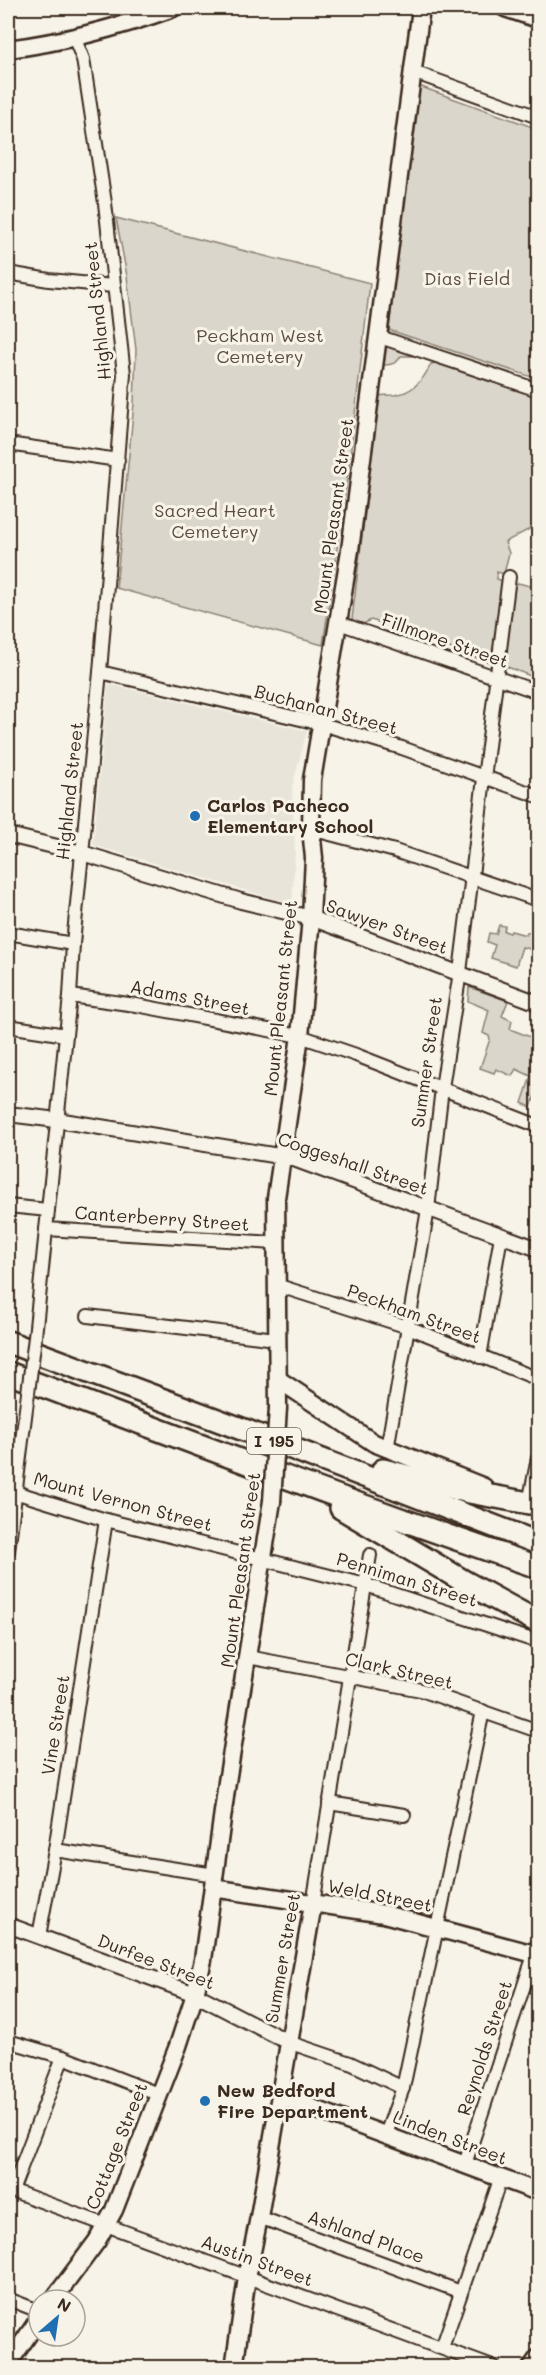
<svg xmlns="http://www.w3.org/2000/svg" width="546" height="2375" viewBox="0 0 546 2375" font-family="Mali,sans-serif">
<rect width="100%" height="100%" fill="#f7f3e8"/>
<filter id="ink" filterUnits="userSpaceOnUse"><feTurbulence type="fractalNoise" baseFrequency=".0167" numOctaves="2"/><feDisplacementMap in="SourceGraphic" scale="12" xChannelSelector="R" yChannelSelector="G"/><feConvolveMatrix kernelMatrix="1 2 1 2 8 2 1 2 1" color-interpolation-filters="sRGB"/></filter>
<g filter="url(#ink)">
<polygon fill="#e9e4d9" points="108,684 307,731 292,787 295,851 292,904 93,845"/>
<g fill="#dbd6cb" stroke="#8b8074" stroke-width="1.5">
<polygon points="416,85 538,129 538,379 389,330"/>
<polygon points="116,218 370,283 349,466 323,645 116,588 134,403 136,350 127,276"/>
<path d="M386,346L403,349L412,356H401C397,363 392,365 384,365Z"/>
<path d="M436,363L538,395V528L537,525L505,542L509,553L504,574L497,572V579L503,581V583L491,663L444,646L439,641L371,620L361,625L352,619L379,396C384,395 388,395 394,395C412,393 424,379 431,364Z"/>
<polygon points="518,583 538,588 538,679 505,666 514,587"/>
<polygon points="499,925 505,926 504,931 510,933 511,931 526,935 527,932 538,936 538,951 522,947 516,966 491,958 495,945 487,942 489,933 496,934"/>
<polygon points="469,987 508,1001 502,1016 512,1021 510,1029 538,1040 538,1087 531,1107 522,1103 531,1076 516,1069 512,1076 496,1069 494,1073 480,1068 490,1039 489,1036 483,1033 489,1010 468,1001"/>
</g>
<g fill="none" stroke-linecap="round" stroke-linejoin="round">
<defs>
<g id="minor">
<polyline points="413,72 538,117"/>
<polyline points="8,273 49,280 113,286"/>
<polyline points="377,336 538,390"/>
<polyline points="8,444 118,460"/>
<polyline points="339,623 538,692"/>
<polyline points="100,672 322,724 402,748 538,796"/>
<polyline points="311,829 395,851 538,900"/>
<polyline points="8,933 73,944"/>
<polyline points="70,996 136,1005 300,1036 356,1055 538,1126"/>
<polyline points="8,1026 66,1035"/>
<polyline points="8,1206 48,1210"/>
<polyline points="46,1229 275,1243"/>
<polyline points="276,1285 408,1327 538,1379"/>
<polyline points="88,1316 276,1339"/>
<polyline points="35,1337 70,996 73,944 100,672 124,374 105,203 83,59 74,37"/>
<polyline points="480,1357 501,1236"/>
<polyline points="387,1450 428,1209 442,1088 460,972 509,577"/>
<polyline points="8,1490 106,1520 366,1585 538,1642"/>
<polyline points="529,1503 538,1458"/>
<polyline points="8,1551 28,1393"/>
<polyline points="248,1657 421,1690 538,1731"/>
<polyline points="329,1803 404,1815"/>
<polyline points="55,1850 215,1875"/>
<polyline points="313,1904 370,1555"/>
<polyline points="39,1936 55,1850 106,1520"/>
<polyline points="8,2041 63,2057 158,2094"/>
<polyline points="288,2042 350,2063 403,2088"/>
<polyline points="386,2134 403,2088 483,1711"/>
<polyline points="465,2164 538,1943"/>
<polyline points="8,2189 495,2368"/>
<polyline points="12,2191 63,2057"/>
<polyline points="259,2217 461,2292"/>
<polyline points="8,2299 39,2311"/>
<polyline points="442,2348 501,2177"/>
</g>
<g id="tertiary">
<polyline points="8,835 82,853 241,901 311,918 538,1003"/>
<polyline points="8,1114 57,1120 291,1158 538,1249"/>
<polyline points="8,1925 195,1994 288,2042"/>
</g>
<g id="secondary">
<polyline points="505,8 538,19"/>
<path d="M8,49C64,42 120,27 173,8"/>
<polyline points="279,1380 374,1443 484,1487"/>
<polyline points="278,1408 276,1198 300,1036 311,918 314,858 311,829 312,780 350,550 421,8"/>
<polyline points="213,1888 384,1914 538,1955"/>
<polyline points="280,2096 538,2192"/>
<polyline points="53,2300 97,2241 114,2210 178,2046 195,1994 203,1960 227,1782 272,1501"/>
<polyline points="8,2364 39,2319"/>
<polyline points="234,2368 247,2277 259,2217 313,1904"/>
<polyline points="531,2368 538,2358"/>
</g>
<g id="motorway">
<polyline points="8,1342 247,1431 538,1543"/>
<path d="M8,1373C184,1439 360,1507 538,1567"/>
<polyline points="383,1470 469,1492 529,1503"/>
<polyline points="341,1508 465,1582 538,1622"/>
</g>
</defs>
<use href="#minor" stroke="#3b2a1e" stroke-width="16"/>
<use href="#tertiary" stroke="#3b2a1e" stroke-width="18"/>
<use href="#secondary" stroke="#3b2a1e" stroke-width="21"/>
<use href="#motorway" stroke="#3b2a1e" stroke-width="26"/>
<use href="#minor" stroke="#f7f3e8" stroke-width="12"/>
<use href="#tertiary" stroke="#f7f3e8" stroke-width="14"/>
<use href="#secondary" stroke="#f7f3e8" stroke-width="16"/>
<use href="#motorway" stroke="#f7f3e8" stroke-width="21"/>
<defs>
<polyline id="minor-bridge" points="28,1393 35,1337"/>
<polyline id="secondary-bridge" points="272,1501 278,1408"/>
</defs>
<use href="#minor-bridge" stroke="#3b2a1e" stroke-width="16" stroke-linecap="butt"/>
<use href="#secondary-bridge" stroke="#3b2a1e" stroke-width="21" stroke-linecap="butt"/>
<use href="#minor-bridge" stroke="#f7f3e8" stroke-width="12"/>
<use href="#secondary-bridge" stroke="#f7f3e8" stroke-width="16"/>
</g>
</g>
<g fill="#1f6fb2" stroke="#f7f3e8" stroke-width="2">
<circle cx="195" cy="816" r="6"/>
<circle cx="205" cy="2101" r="6"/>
</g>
<g text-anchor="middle" stroke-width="6" stroke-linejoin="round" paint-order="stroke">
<rect fill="#f7f3e8" stroke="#73665b" stroke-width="1.5" x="247" y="1428" width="54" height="26" rx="4.5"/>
<g font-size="16" font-weight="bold" fill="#3b2a1e">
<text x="274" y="1447">I 195</text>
</g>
<g font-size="18" fill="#5b4c41" stroke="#f7f3e8">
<text x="467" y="285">Dias Field</text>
<text x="260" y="342">Peckham West<tspan x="260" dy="21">Cemetery</tspan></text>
<text x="215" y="517">Sacred Heart<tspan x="215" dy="21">Cemetery</tspan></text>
</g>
<g font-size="18" fill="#3b2a1e" stroke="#f7f3e8">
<text transform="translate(98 311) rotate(-96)" y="6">Highland Street</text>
<text transform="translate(334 516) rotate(-82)" y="6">Mount Pleasant Street</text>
<text transform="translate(445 641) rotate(19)" y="6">Fillmore Street</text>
<text transform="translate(326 710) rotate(15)" y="6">Buchanan Street</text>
<text transform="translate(70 791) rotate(-84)" y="6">Highland Street</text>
<text transform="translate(387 927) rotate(20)" y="6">Sawyer Street</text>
<text transform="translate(190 998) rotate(11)" y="6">Adams Street</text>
<text transform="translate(281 998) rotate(-84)" y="6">Mount Pleasant Street</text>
<text transform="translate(427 1062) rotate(-82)" y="6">Summer Street</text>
<text transform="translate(353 1164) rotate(19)" y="6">Coggeshall Street</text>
<text transform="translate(162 1219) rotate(4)" y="6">Canterberry Street</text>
<text transform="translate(414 1314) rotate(20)" y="6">Peckham Street</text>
<text transform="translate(123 1502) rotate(15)" y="6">Mount Vernon Street</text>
<text transform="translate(241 1570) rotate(-82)" y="6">Mount Pleasant Street</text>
<text transform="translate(407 1580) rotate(17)" y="6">Penniman Street</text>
<text transform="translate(399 1671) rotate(13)" y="6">Clark Street</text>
<text transform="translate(56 1725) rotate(-81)" y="6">Vine Street</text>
<text transform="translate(380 1896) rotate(11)" y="6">Weld Street</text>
<text transform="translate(283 1958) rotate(-80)" y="6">Summer Street</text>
<text transform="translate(156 1962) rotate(21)" y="6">Durfee Street</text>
<text transform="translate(485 2048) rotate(-72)" y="6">Reynolds Street</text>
<text transform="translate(450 2138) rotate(21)" y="6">Linden Street</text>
<text transform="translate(117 2146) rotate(-68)" y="6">Cottage Street</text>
<text transform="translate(366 2237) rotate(20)" y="6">Ashland Place</text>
<text transform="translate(257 2261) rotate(20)" y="6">Austin Street</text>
</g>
<g font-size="18" font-weight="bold" fill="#3b2a1e" stroke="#f7f3e8" text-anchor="start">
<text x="207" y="812">Carlos Pacheco<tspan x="207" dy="21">Elementary School</tspan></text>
<text x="217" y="2097">New Bedford<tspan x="217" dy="21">Fire Department</tspan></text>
</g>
</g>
<rect width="546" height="2375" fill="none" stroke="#f7f3e8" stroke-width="30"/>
<rect x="15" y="15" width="516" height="2345" fill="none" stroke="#3b2a1e" stroke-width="2" filter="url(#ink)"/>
<g transform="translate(57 2318) rotate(29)"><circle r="28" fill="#f7f3e8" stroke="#aca397" stroke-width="1.5"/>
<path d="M0-4.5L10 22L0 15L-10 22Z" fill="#1f6fb2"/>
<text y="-9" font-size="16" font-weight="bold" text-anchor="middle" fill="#3b2a1e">N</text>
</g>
</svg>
